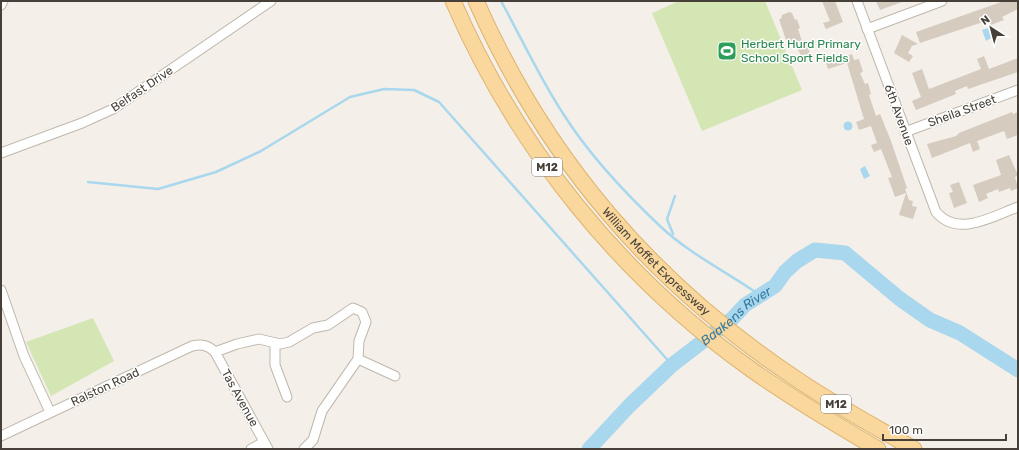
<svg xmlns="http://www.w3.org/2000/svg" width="1019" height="450" viewBox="0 0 1019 450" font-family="Rubik,sans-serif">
<rect width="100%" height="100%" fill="#f4f0e9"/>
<g fill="#d4e6b4">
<polygon points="679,1 765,1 802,90 702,131 652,13"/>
<polygon points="93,318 114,361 51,396 26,342"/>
</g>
<g fill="#a9d7ed">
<polygon points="988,28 991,38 986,41 982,30"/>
<circle cx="848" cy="126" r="4.5"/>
<polygon points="865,166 870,176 864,179 860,169"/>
</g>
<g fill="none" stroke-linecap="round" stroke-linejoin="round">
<g stroke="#a9d7ed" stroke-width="2.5">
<path d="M501,1C522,39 540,79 564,115C590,156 626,194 661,227C691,255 729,273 761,296"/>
<polyline points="88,182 158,189 216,172 261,151 350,97 384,89 414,90 439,102 672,365"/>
<polyline points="673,234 667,219 675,196"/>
</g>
<path stroke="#a9d7ed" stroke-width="15" id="s1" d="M589,449L629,406L672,365L732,319L745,305L775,286L785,272L797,261L815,250L845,253L900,299L930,320L960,333L1018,370"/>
</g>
<g fill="#d5cbbf">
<polygon points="822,1 835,1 843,22 826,29 823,23 830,21"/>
<polygon points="876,1 902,1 902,2 880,10"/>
<polygon points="1004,1 1018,1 1018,9 1002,17 1004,20 991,25 989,20 920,43 916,32"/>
<polygon points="789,12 792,13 795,20 797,19 800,28 798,29 802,41 805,40 810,53 807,54 808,56 802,59 795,41 791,42 791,39 786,40 779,19 781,19 782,15"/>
<polygon points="902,35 918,44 912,46 908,53 913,56 909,62 894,53"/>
<polygon points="839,54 841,58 852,54 854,60 859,59 863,72 860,73 865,84 868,83 871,94 869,95 876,116 880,114 891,141 907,188 905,189 909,200 913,201 912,206 917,207 913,219 899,215 906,193 895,197 888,178 892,177 881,149 874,152 871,145 877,143 871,126 859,130 856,122 864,119 847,63 828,69 826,63 833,61 832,57"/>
<polygon points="984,56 989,69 1018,58 1018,72 968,89 967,86 955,91 956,94 916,110 912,101 921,97 912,73 922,69 929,89 981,69 977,59"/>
<polygon points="1012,112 1013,114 1018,112 1018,135 1007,139 1004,131 977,141 980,149 973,152 970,143 932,158 927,144 956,136 959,133"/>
<polygon points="1009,155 1018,175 1015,177 1018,188 1011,191 1010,188 999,192 998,189 986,194 988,198 979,202 973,185 1001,175 996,160"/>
<polygon points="959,182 967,203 954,208 949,193 953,192 950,185"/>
</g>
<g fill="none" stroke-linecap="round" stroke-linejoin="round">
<defs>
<g id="minor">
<path d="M857,1L936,212C958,238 993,216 1018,207"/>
<polyline points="1,5 3,1"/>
<polyline points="867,29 942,1"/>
<polyline points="905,132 1018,90"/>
<polyline points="1,153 82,123 113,109 271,1"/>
<polyline points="1,290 24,356 50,412"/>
<polyline points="275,343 275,365 287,397"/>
<polyline points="215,352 237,344 259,339 280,344 289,342 313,328 328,325 353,308 362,312 366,322 359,341 358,359 322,411 313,440 304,449"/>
<polyline points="358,359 395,376"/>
<path d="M1,436L192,346C202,344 208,345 215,352L268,449"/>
<polyline points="251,449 264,442"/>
</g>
<g id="primary">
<path d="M453,1C517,149 621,277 752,370C793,399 835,424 878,449"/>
<path id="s2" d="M476,1C546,159 651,282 795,378C833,404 874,426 914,449"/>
</g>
</defs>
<use href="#minor" stroke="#bfb7ac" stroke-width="11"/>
<use href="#primary" stroke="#deb36d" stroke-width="17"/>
<use href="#minor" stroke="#fff" stroke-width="9"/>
<use href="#primary" stroke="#f9d79d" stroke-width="15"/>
</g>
<defs>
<symbol id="stadium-square" viewBox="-11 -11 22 22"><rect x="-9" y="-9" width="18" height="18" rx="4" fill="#2e9e5b" stroke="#fff"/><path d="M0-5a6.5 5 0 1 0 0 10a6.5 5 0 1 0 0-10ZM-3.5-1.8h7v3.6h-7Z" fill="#fff"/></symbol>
</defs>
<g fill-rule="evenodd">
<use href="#stadium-square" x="716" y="40" width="22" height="22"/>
</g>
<g text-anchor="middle" stroke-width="3" stroke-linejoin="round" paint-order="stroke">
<g fill="#fff" stroke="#7e7974" stroke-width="1">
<rect x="532" y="158" width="30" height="18" rx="3"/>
<rect x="821" y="395" width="30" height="18" rx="3"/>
</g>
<g font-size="11" font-weight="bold" fill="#474038">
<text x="547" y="171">M12</text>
<text x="836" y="408">M12</text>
</g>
<g font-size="12" fill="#27864d" stroke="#fff" text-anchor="start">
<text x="741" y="48">Herbert Hurd Primary<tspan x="741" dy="14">School Sport Fields</tspan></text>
</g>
<g font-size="12" fill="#474038" stroke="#fff">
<text transform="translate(142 89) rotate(-34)" y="4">Belfast Drive</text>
<text transform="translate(962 111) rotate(-20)" y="4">Sheila Street</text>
<text transform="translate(899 115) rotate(70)" y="4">6th Avenue</text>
<text dy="4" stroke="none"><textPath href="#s2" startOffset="319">William Moffet Expressway</textPath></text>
<text transform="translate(105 387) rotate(-25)" y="4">Ralston Road</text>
<text transform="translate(240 398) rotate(61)" y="4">Tas Avenue</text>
</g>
<g font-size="13" font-style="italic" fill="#32799e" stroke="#fff">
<text dy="5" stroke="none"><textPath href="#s1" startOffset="199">Baakens River</textPath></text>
</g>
</g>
<rect width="1019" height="450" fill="none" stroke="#474038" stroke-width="4"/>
<g transform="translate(991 28) rotate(324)" stroke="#ffffff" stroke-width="3" paint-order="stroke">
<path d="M0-3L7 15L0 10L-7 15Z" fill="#474038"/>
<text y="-6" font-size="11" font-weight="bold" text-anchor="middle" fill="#474038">N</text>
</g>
<path d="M883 434v6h123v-6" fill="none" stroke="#474038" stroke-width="2"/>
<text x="889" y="434" font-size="12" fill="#474038" stroke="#ffffff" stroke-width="3" paint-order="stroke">100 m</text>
</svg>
